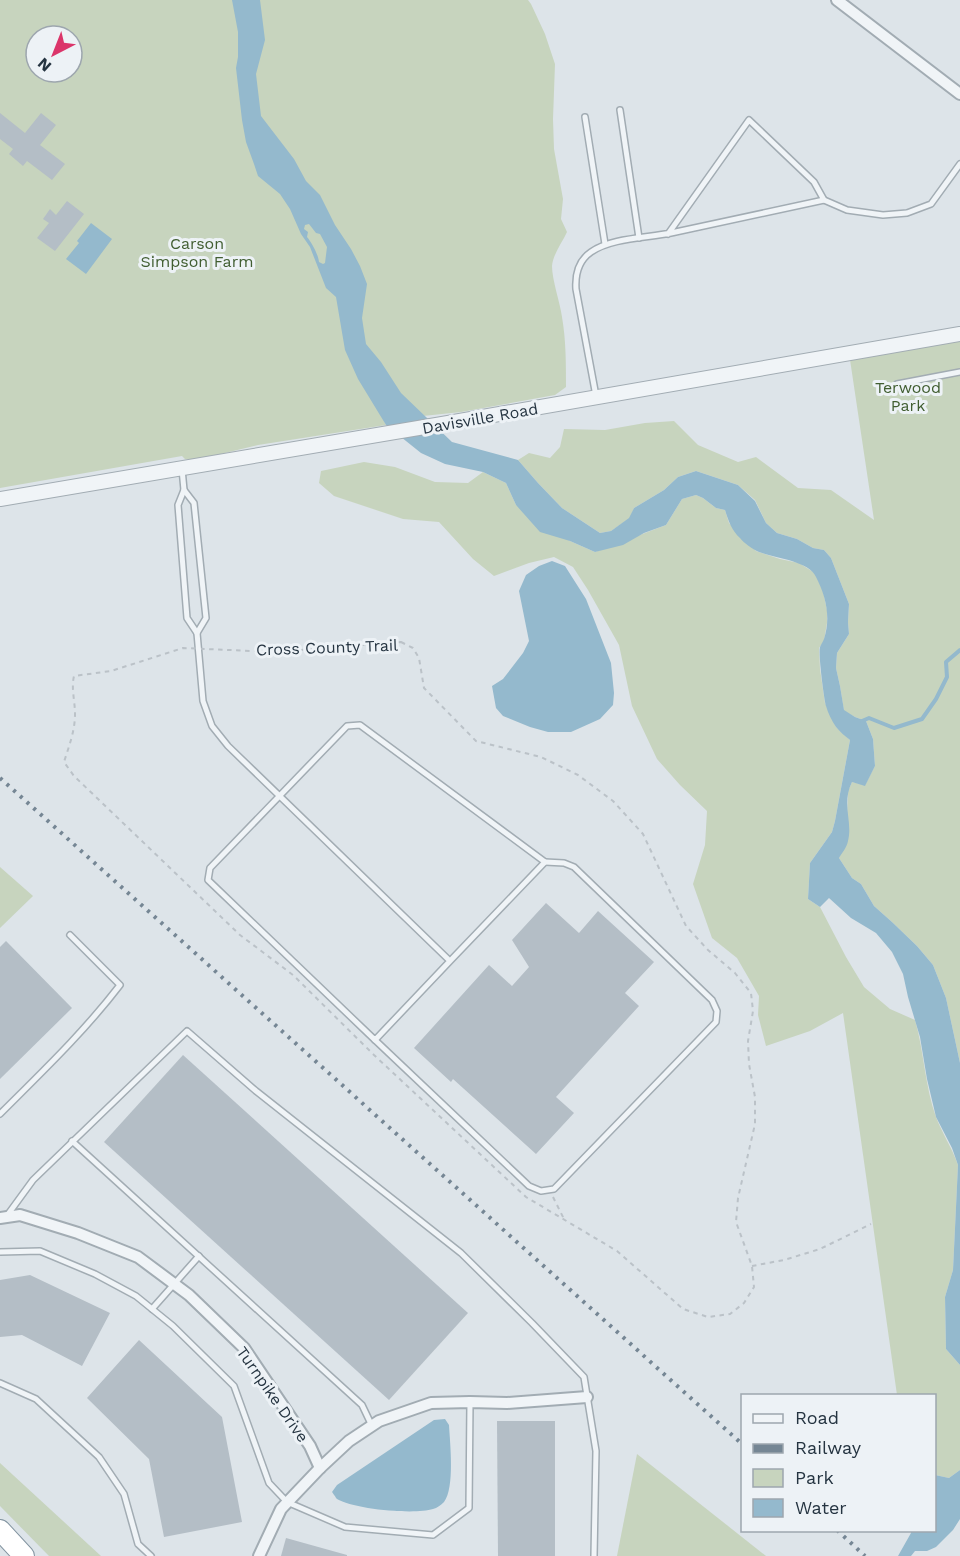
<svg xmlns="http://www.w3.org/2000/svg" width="960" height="1556" viewBox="0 0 960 1556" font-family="'Work Sans',sans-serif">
<rect width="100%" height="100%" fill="#dde4e9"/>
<g fill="#c7d4be" fill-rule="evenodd">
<path d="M0,0H528L531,4L545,34L555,64L553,119L554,149L563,199L561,219L567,232C562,243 553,254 552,266C552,280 560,302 562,317C566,340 566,363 566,387L555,395L461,412L423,416L422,414L384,421L386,425L258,445L200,459H185L182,456L0,488ZM36,36H72V72H36Z"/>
<polygon points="960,337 960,1063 946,998 933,965 917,946 892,922 874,906 861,884 852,878 839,858 849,830 847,815 848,791 852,782 865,785 875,766 873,739 866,721 855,717 844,711 840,686 836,668 837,653 849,634 848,622 849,604 831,558 824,550 813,548 797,539 777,533 766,523 755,500 738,485 696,471 678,477 664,490 634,508 630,518 611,531 600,533 562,508 538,483 518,460 529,453 550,458 560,447 564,429 605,430 645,423 674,421 698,445 738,462 756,457 798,488 831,490 874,520 849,353"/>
<path d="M364,462L395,467L435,482L468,483L483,472L506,483L516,505L570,541L595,552L666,525L682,499L696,495L703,498L716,508L725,510L729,523L756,551L780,559L799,563L815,573L823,591L827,610V623L824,641L819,648L820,669L825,703L836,727L850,740L835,821L832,832L810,863L808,899L820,907L846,957L864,987L890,1009L915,1020C924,1051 925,1087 936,1117C942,1133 952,1148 958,1165L953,1270L945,1297L946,1349L960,1365V1470L949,1478L935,1475L934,1396L897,1395L843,1013L810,1031L766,1046L758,1015L759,996L737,958L712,938L693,884L705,845L707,811L680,785L657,759L632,706L619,645L588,590L573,567L554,557L529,563L494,576L473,559L439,522L403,519L334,496L319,483L321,471Z"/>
<polygon points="0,867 33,896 0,928"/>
<polygon points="637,1454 766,1556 617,1556"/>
<polygon points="0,1463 101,1556 49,1556 0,1506"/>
</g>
<g fill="#94b9cd" fill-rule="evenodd">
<path d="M232,0H260L265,40L256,74L261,116L294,159L306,181L320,195L335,225L351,249L360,266L367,284L362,318L366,344L381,362L401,393L452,442L518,460L538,483L562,508L600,533L611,531L629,518L634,508L664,490L678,477L696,471L738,485L755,501L766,523L777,533L797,539L813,548L824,550L831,558L849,604L848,622L849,634L837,653L836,668L840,686L844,710L855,717L866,721L873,739L875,766L865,786L852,782C841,804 853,821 848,841C847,847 842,853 839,858L852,878L861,884L874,906L892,922L917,946L933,965L946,998L960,1063V1365L946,1349L945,1297L953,1270L958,1165L952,1148L936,1117L927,1079L920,1037L908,997L903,974L892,952L876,933L851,918L829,898L820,907L808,899L810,863L832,832L835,821L850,740C845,736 840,732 836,727C832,721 828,713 826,706C824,699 818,653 820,647C821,644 823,642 824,639C831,618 826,596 816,577C809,561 774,558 759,552C752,549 744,543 740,538C732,531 728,520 725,510L716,508L703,498L696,495L682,499L666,525L644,533L623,545L595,552L570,541L540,532L516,505L506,483L483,472L445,464L421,453L386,425L358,379L345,350L336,297L326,288L310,247L301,234L290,209L280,194L258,176L254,164L246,142L242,120L236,68L238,57V32ZM309,224L316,233L320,234L327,247L325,263L323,264L319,262C318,254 312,243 307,237L308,232L304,229L305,225Z"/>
<polygon points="91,223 112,239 86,274 66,259 79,243 77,241"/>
<polygon points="552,561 565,566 586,599 611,663 614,693 613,705 600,719 571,732 548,732 530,727 503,716 496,708 492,686 503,679 523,653 529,641 519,591 526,575 539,566"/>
<path d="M445,1419L449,1425C450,1443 455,1488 444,1502C441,1505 437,1508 433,1509C414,1515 353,1509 337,1499C336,1498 333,1493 332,1492L337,1485L434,1420Z"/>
<polygon points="960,1470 960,1519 953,1530 936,1547 927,1551 915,1551 911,1556 898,1556 911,1533 911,1531 934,1530 935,1475 949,1478"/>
</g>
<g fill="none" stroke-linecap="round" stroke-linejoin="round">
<polyline stroke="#94b9cd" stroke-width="4" points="862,721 869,718 894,728 922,719 936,699 947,677 946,662 960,650"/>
</g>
<g fill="#b4bec6">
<polygon points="0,113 25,133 41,113 56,125 40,145 65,164 52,180 27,161 23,166 9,154 13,149 0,139"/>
<polygon points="67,201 84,214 55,251 37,238 49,223 43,219 50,209 56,215"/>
<polygon points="546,903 579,933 598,911 654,962 625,993 639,1006 556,1097 574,1113 536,1154 453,1079 451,1082 414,1048 489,965 512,986 529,967 512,940"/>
<polygon points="6,941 72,1008 0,1079 0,947"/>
<polygon points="183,1055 468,1313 389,1400 104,1142"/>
<polygon points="30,1275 110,1313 82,1366 22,1335 0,1337 0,1280"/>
<polygon points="139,1340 222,1417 242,1522 164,1537 149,1459 87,1398"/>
<polygon points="497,1421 555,1421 555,1556 498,1556"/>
<polygon points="286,1538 347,1555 347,1556 281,1556"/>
</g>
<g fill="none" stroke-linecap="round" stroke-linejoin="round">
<defs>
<g id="service">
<polyline points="620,110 639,238"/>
<polyline points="585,117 605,244"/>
<polyline points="824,200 847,210 883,215 907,213 931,204 960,164"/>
<polyline points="897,384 960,372"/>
<path d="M596,396L576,289C575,274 578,261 591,252C611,238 646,238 671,233C722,222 773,211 824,200L814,182L749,120L668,234"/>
<polyline points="182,469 184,490 178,505 187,618 197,633 203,701 212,726 228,746 450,961 545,862 360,725 347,726 210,868 208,880 375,1040 450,961"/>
<polyline points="184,490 194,503 206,618 197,633"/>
<polyline points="375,1040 529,1186 541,1191 554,1189 716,1022 717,1011 712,1000 574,867 564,863 545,862"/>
<path d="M0,1114C42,1072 84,1032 120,985L70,935"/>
<polyline points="72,1141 362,1405 372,1426"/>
<polyline points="6,1217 33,1180 187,1031 256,1091 461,1253 532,1323 584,1377 596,1451 594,1556"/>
<polyline points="0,1252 40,1251 95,1274 136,1296 173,1326 234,1386 269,1483 287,1502 345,1527 433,1535 469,1508 470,1402"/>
<polyline points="152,1309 199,1256"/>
<polyline points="0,1383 36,1399 99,1457 124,1494 138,1544 151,1556"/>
</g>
<g id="minor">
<polyline points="837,0 960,94"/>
<polyline points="0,1218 20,1215 78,1233 138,1257 189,1295 244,1348 310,1446 320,1468"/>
<polyline points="259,1556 281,1509 320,1468 349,1441 379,1421 431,1403 470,1402 507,1403 587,1397"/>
</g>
<polyline id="tertiary" points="0,499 448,423 960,334"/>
<polyline id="motorway" points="0,1530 24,1556"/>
</defs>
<use href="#service" stroke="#a2acb3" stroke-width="8"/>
<use href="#minor" stroke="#a2acb3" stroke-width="14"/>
<use href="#tertiary" stroke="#a2acb3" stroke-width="16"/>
<use href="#motorway" stroke="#8394a1" stroke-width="22"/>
<g stroke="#bbc2c8" stroke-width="2" stroke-dasharray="4.5 4.5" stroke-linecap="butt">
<path d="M401,642L413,648L419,658L424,688L476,741L541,757L578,775L613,801L643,834L686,926L708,950L735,973L751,993L753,1011L748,1041L749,1064L755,1097V1124L738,1198L736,1222L752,1266L754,1287L744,1303L730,1314L708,1317L683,1309L617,1251L526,1197L374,1055L293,975L240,935L74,776L64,762C69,746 75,731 75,714C75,701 71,688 74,676L111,671L183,648L275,652Z"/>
<polyline points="553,1197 564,1219"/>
<polyline points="752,1266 784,1260 820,1249 871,1224"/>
</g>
<use href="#service" stroke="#f0f4f7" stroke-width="5"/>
<use href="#minor" stroke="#f0f4f7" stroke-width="10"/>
<use href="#tertiary" stroke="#f0f4f7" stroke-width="14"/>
<use href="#motorway" stroke="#fff" stroke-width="20"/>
<g stroke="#758694" stroke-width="4" stroke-dasharray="3 6" stroke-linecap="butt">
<polyline points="0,778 742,1444"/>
<polyline points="837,1530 865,1556"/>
</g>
</g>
<g text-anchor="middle" stroke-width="6" stroke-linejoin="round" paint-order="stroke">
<g font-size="16" fill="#415e31" stroke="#edf2f6">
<text x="197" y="249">Carson<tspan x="197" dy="18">Simpson Farm</tspan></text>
<text x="908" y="393">Terwood<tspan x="908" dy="18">Park</tspan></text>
</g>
<g font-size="16" fill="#253441" stroke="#edf2f6">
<text transform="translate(480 418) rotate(-10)" y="6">Davisville Road</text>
<text transform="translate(327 647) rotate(-2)" y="6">Cross County Trail</text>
<text transform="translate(273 1394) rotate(55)" y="6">Turnpike Drive</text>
</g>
</g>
<rect x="741" y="1394" width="195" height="138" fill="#edf2f6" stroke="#9da6ae" stroke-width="1.5"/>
<rect x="753" y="1414" width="30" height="9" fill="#f0f4f7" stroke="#9da6ae" stroke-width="1.5"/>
<text x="795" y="1424" font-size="18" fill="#253441">Road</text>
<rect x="753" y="1444" width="30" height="9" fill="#758694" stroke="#9da6ae" stroke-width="1.5"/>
<text x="795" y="1454" font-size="18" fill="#253441">Railway</text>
<rect x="753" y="1469" width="30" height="18" fill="#c7d4be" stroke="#9da6ae" stroke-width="1.5"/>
<text x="795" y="1484" font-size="18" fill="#253441">Park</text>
<rect x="753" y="1499" width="30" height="18" fill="#94b9cd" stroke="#9da6ae" stroke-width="1.5"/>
<text x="795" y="1514" font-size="18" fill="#253441">Water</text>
<g transform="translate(54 54) rotate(222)"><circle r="28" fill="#edf2f6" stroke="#9da6ae" stroke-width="1.5"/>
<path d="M0-4.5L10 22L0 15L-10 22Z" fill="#db356a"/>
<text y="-9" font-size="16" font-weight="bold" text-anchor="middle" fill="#253441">N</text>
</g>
</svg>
